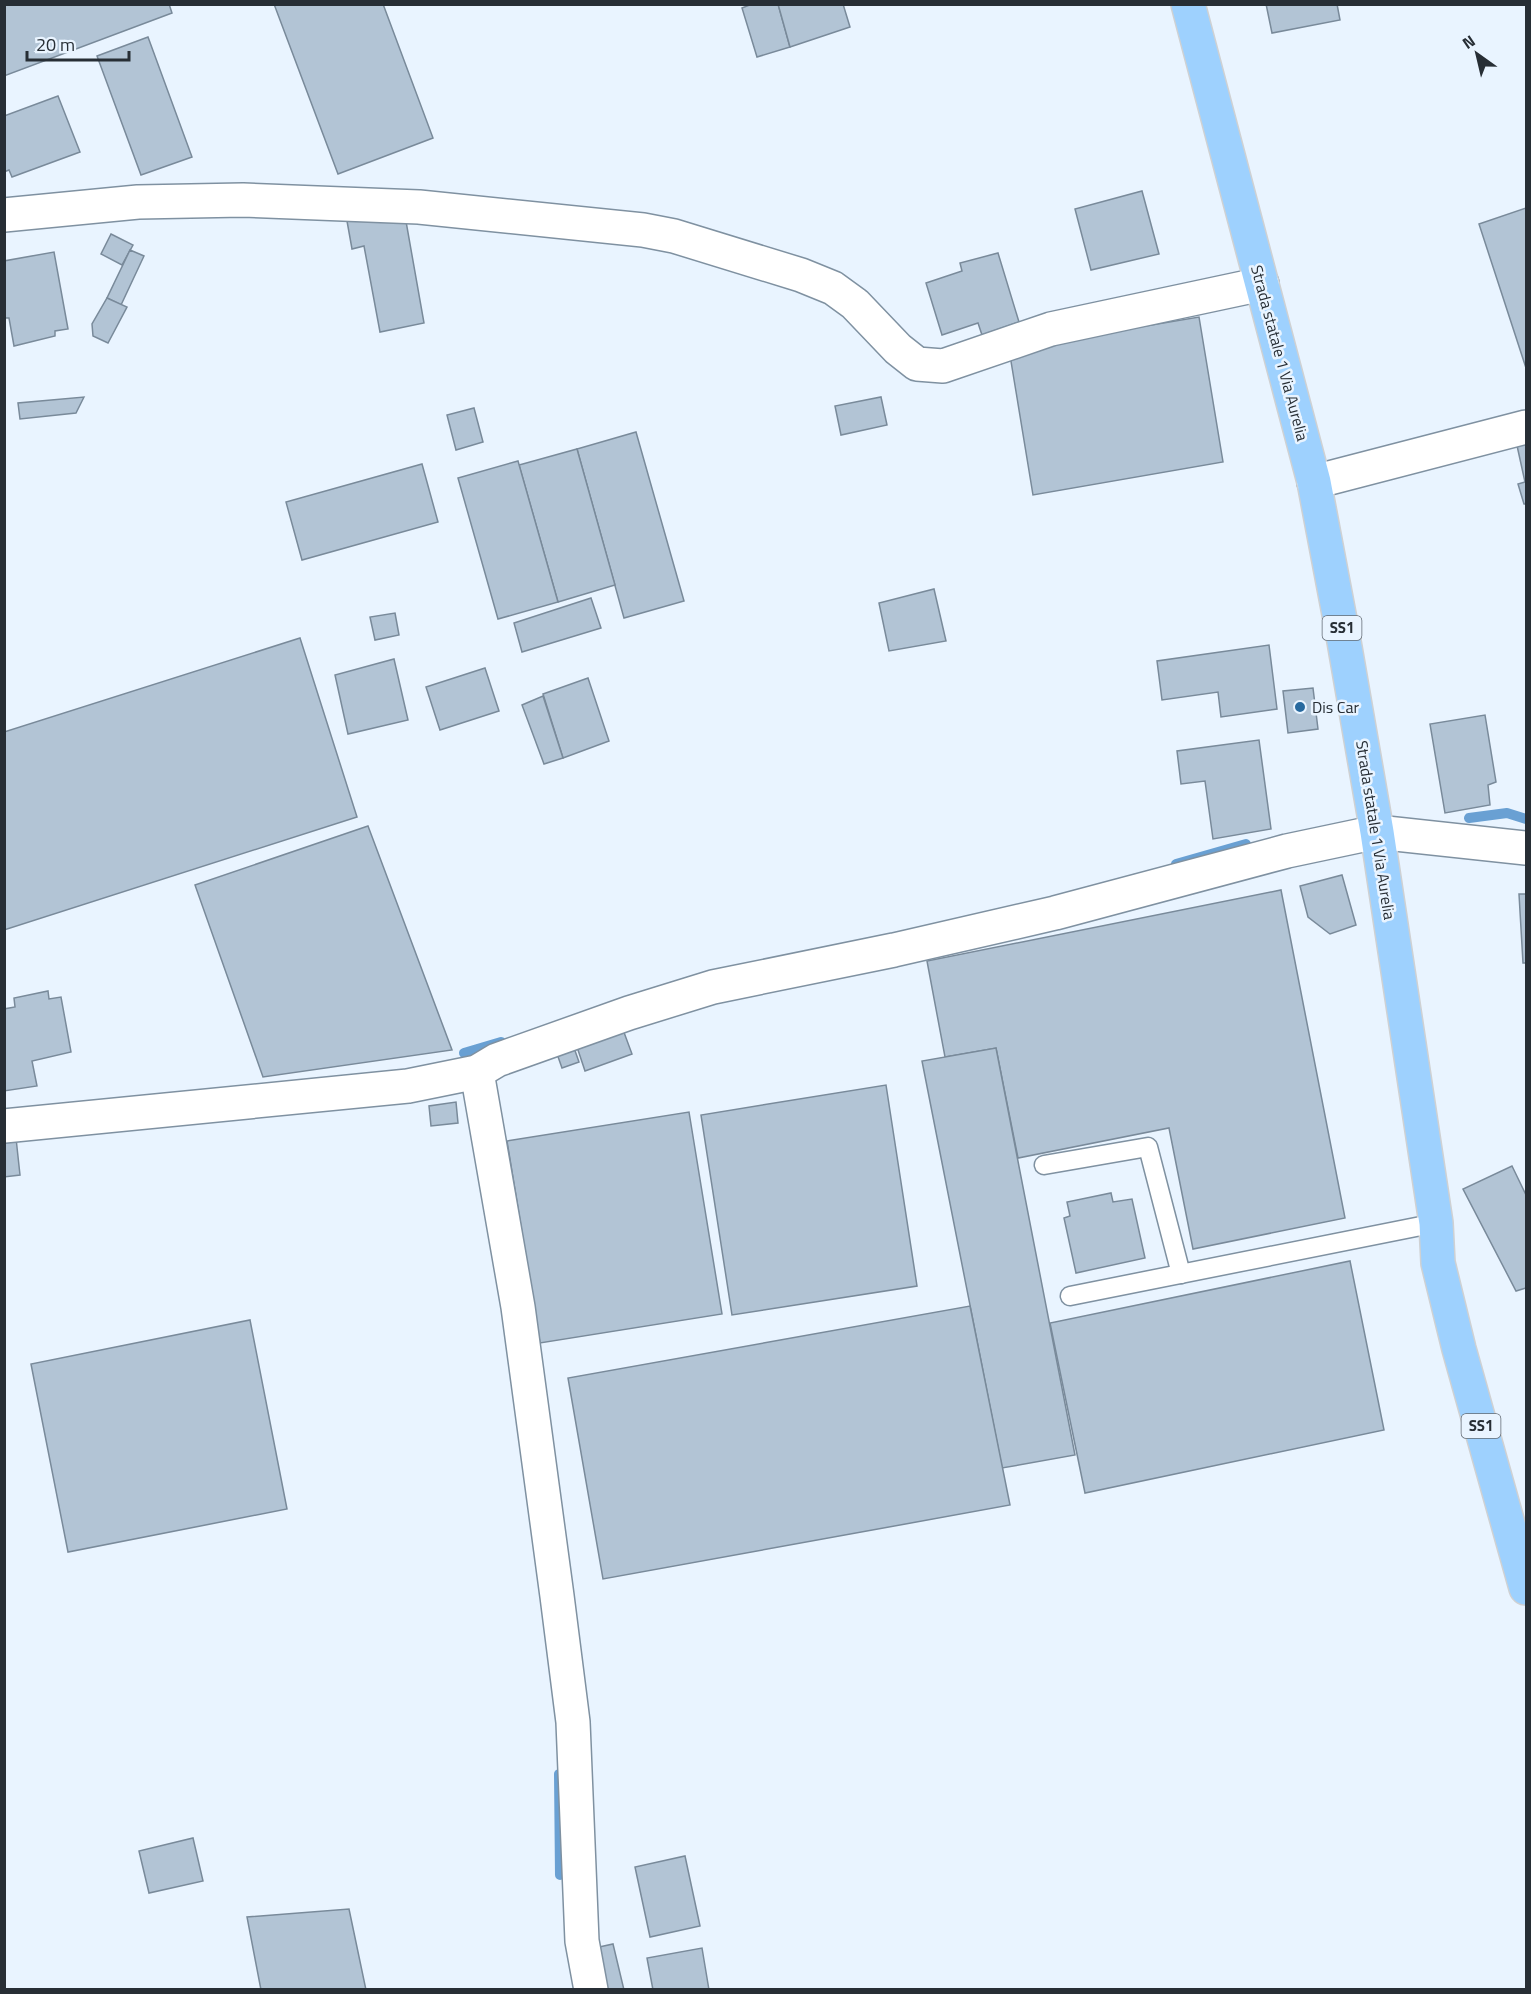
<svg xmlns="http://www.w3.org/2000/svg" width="1531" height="1994" viewBox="0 0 1531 1994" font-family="'Titillium Web',sans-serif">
<rect width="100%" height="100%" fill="#e9f4ff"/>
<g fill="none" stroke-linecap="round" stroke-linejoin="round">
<g stroke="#69a0d3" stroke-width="10">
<polyline points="1469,818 1507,813 1526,819"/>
<polyline points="1176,864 1246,844"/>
<polyline points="464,1053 501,1042"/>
<polyline points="559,1774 560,1875"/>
</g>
</g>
<g fill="#b2c4d5" stroke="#798a9a" stroke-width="1.5">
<polygon points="4,4 169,4 172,13 4,76"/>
<polygon points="274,4 383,4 433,138 338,174"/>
<polygon points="752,4 778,4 790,47 757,57 742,8"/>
<polygon points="778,4 843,4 850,27 790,47"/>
<polygon points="1266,4 1337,4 1340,20 1272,33"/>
<polygon points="148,37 192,157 141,175 97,56"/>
<polygon points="58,96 80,152 12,177 9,170 4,172 4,116"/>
<polygon points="1142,191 1159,254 1091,270 1075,209"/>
<polygon points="1526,208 1526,368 1479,224"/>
<polygon points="404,210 424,323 380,332 364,246 352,249 347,221"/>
<polygon points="111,234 133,245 122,265 101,254"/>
<polygon points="130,250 144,256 121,305 107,298"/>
<polygon points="54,252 68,329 55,331 55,336 14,346 9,318 4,318 4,261"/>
<polygon points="998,253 1019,322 982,335 978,323 942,335 926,283 962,271 960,263"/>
<polygon points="107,298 127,307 108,343 93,336 92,324"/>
<polygon points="1199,317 1223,462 1033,495 1009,349"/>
<polygon points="84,397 76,413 20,419 18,403"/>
<polygon points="881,397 887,425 841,435 835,406"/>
<polygon points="474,408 483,442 456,450 447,415"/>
<polygon points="636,432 684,601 624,618 577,449"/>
<polygon points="1526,439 1526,504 1524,504 1518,484 1525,482 1516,441"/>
<polygon points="577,449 615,585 558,602 519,465"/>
<polygon points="518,461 558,602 498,619 458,478"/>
<polygon points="422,464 438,522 302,560 286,502"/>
<polygon points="934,589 946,641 889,651 879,603"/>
<polygon points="591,598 601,628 522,652 514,623"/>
<polygon points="395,613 399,635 375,640 370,617"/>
<polygon points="300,638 357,817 4,930 4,732"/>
<polygon points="1269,645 1277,709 1221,717 1218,692 1162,700 1157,661"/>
<polygon points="394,659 408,720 348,734 335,675"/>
<polygon points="485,668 499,711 440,730 426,687"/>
<polygon points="588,678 609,741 563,758 543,694"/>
<polygon points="1313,688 1318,729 1288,733 1283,691"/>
<polygon points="543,696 563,758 544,764 522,705"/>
<polygon points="1485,715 1496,782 1488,785 1490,805 1445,813 1430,724"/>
<polygon points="1259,740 1271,829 1213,839 1205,781 1181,784 1177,751"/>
<polygon points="368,826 452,1050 263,1077 195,885"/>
<polygon points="1342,875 1356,925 1330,934 1308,917 1300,886"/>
<polygon points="1281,890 1345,1218 1193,1249 1169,1128 1018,1158 996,1048 945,1057 927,961"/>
<polygon points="1519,894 1526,894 1526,963 1523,963"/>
<polygon points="48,991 49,999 61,997 71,1052 32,1061 37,1086 4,1091 4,1009 15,1007 14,998"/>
<polygon points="622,1027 632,1054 585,1071 576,1044"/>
<polygon points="573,1045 579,1062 562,1068 556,1051"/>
<polygon points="996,1048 1075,1455 1002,1468 922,1061"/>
<polygon points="886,1085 917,1286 732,1315 701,1115"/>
<polygon points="456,1102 458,1123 431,1126 429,1106"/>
<polygon points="689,1112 722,1314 540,1343 507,1141"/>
<polygon points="16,1138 20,1175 4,1177 4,1139"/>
<polygon points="1512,1166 1526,1195 1526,1288 1516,1291 1463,1189"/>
<polygon points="1111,1193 1113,1202 1132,1199 1145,1258 1076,1273 1064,1218 1070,1216 1067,1202"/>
<polygon points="1350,1261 1384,1430 1085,1493 1050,1323"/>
<polygon points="970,1306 1010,1505 603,1579 568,1378"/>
<polygon points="250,1320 287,1509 68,1552 31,1364"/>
<polygon points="193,1838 203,1881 149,1893 139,1851"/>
<polygon points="685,1856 700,1926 650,1937 635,1867"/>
<polygon points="349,1909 366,1990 261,1990 247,1917"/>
<polygon points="613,1944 624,1990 598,1990 590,1949"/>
<polygon points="702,1948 709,1990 653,1990 647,1958"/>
</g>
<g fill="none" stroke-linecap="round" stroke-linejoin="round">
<defs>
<g id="service">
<polyline points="1044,1165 1148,1147 1181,1274"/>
<polyline points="1070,1296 1436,1223"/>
</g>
<g id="minor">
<polyline points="4,215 138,202 243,200 419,207 643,230 674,236 801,275 833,288 855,304 898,349 917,364 943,366 1051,329 1262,284"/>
<polyline points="1314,482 1526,427"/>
<polyline points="477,1072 518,1307 557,1596 573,1722 582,1941 591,1990"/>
<polyline points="4,1126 408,1086 477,1072 497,1060 629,1013 713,987 894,950 1055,913 1287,851 1377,832 1526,848"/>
</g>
<polyline id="primary" points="1188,4 1314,482 1342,630 1377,832 1436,1223 1438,1263 1459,1349 1526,1588"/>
</defs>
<use href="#service" stroke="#7f91a1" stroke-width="21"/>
<use href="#minor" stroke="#7f91a1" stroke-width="36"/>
<use href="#primary" stroke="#cfd1d3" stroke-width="36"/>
<use href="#service" stroke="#fff" stroke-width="18"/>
<use href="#minor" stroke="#fff" stroke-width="33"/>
<use href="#primary" stroke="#9ed1fe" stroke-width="33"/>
</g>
<circle fill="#27699e" stroke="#e9f4ff" stroke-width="2" cx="1300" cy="707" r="6"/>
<g text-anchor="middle" stroke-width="5" stroke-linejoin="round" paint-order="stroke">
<g fill="#e9f4ff" stroke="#616972" stroke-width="1.5">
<rect x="1322.5" y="616" width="39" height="24" rx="4.5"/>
<rect x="1461.5" y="1414" width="39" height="24" rx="4.5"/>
</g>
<g font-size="15" font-weight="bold" fill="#272e35">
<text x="1342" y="633">SS1</text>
<text x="1481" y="1431">SS1</text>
</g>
<g font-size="16" fill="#272e35" stroke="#e9f4ff">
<text transform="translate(1280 353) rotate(75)" y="6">Strada statale 1 Via Aurelia</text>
<text transform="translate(1376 830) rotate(81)" y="6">Strada statale 1 Via Aurelia</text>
</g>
<g font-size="16" fill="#272e35" stroke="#e9f4ff" text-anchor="start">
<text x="1312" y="713">Dis Car</text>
</g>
</g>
<rect width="1531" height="1994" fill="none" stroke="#272e35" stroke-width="12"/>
<g transform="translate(1477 54) rotate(326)" stroke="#e9f4ff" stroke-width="4.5" paint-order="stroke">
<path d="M0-4.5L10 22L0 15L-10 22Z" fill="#272e35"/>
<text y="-9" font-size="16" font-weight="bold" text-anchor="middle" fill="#272e35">N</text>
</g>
<path d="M27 51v9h102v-9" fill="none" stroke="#272e35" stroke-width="3"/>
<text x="36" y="51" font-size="18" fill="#272e35" stroke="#e9f4ff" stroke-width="4.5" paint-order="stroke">20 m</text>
</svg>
